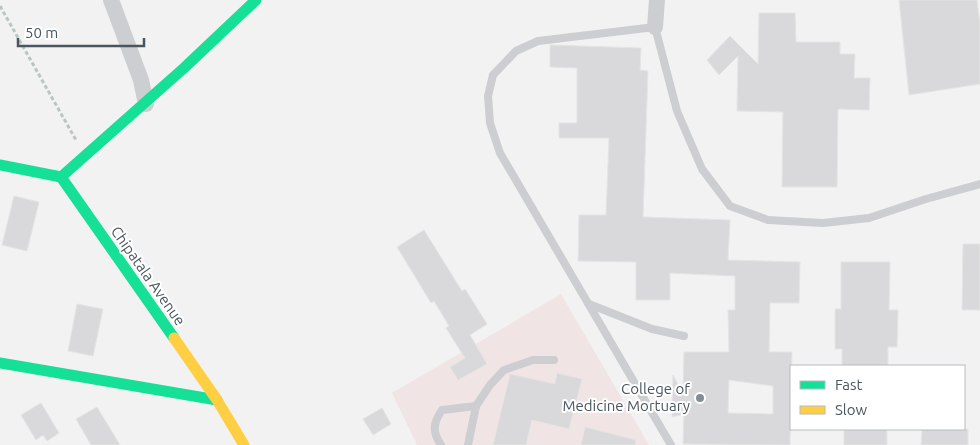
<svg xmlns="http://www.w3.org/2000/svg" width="980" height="445" viewBox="0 0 980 445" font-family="Ubuntu,sans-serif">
<rect width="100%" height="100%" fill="#f3f2f2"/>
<polygon fill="#f0e5e4" points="561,294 649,445 417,445 392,393"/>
<g fill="#d9d9db" stroke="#e4e4e5" fill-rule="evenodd">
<polygon points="899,0 977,0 980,24 980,84 909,95"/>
<polygon points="759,13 795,13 796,42 840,42 840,54 855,54 854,78 870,78 869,110 838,109 837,187 782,187 783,112 737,111 738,56 719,75 707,60 730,36 758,64"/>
<path d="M550,45L641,48L640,70L648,71L643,217L730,220L728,260L800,262L799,303H770L769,352H792L790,445L683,444L684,414L672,417L673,375L683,394L684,352H729L728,310H735V276L670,273V300H636V262L578,261L579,215H606L609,138H559V123H577V68L550,67ZM729,380L773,386V414L728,413Z"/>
<polygon points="14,196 39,202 27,251 2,245"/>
<polygon points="424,230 462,291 465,289 487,324 470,335 487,364 458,380 450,367 465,358 446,328 449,326 434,301 431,303 397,247"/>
<polygon points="963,244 980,244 980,310 962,310"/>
<polygon points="841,262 890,262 889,310 898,310 897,347 888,347 888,366 842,366 842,349 835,349 835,309 841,309"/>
<polygon points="77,304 103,309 93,356 68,351"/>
<polygon points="557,373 582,379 569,429 532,420 526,445 493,445 510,374 555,384"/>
<polygon points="41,403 59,433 47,441 43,435 36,440 21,415"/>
<polygon points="97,407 120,445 91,445 76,419"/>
<polygon points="382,408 391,424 373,435 363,419"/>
<polygon points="585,427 636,440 635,445 581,445"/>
<rect x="844" y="429" width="43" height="16"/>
<polygon points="922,429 968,429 968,445 921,445"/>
</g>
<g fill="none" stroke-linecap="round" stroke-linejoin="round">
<polyline stroke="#bbc6c2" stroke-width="3" stroke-dasharray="4 2.5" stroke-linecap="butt" points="0,6 76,140"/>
<g stroke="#ccced1" stroke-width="8">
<polyline points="589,304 652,329 684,336"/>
<path d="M441,445C432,432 433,423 442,410L476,406"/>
<polyline points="468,445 476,406 490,385 504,370 533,360 554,360"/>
<polyline points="671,445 500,153 490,123 488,96 493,75 516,51 538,41 655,27 677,111 702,169 730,206 768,220 823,223 869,218 926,199 980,184"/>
</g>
<g stroke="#ccced1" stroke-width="16">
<polyline points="111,0 141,80 146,104"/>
<polyline points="655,27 657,0"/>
</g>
<g stroke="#16e098" stroke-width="11">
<polyline points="0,165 61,177 174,338"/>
<polyline points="61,177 184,68 256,0"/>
<polyline points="0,363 217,400"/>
</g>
<polyline stroke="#ffcf43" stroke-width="11" points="174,338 217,400 244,445"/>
</g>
<circle fill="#848c92" stroke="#fff" stroke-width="2" cx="700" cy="398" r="5"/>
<g text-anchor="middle" stroke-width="4" stroke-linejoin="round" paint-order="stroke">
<g font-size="15" fill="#49555f" stroke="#fff">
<text transform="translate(148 276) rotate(55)" y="5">Chipatala Avenue</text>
</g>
<g font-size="15" fill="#49555f" stroke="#fff" text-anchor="end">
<text x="690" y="394">College of<tspan x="690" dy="17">Medicine Mortuary</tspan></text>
</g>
</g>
<rect x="790" y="365" width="175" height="65" fill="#ffffff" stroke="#b6bbbf"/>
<rect x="800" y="381" width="25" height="8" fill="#16e098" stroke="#b6bbbf"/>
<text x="835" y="390" font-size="15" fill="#49555f">Fast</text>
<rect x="800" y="406" width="25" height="8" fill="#ffcf43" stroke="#b6bbbf"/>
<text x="835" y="415" font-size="15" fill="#49555f">Slow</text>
<path d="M18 38v8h126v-8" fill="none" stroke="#49555f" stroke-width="2.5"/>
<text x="25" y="38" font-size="15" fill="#49555f" stroke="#ffffff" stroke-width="4" paint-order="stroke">50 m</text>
</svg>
